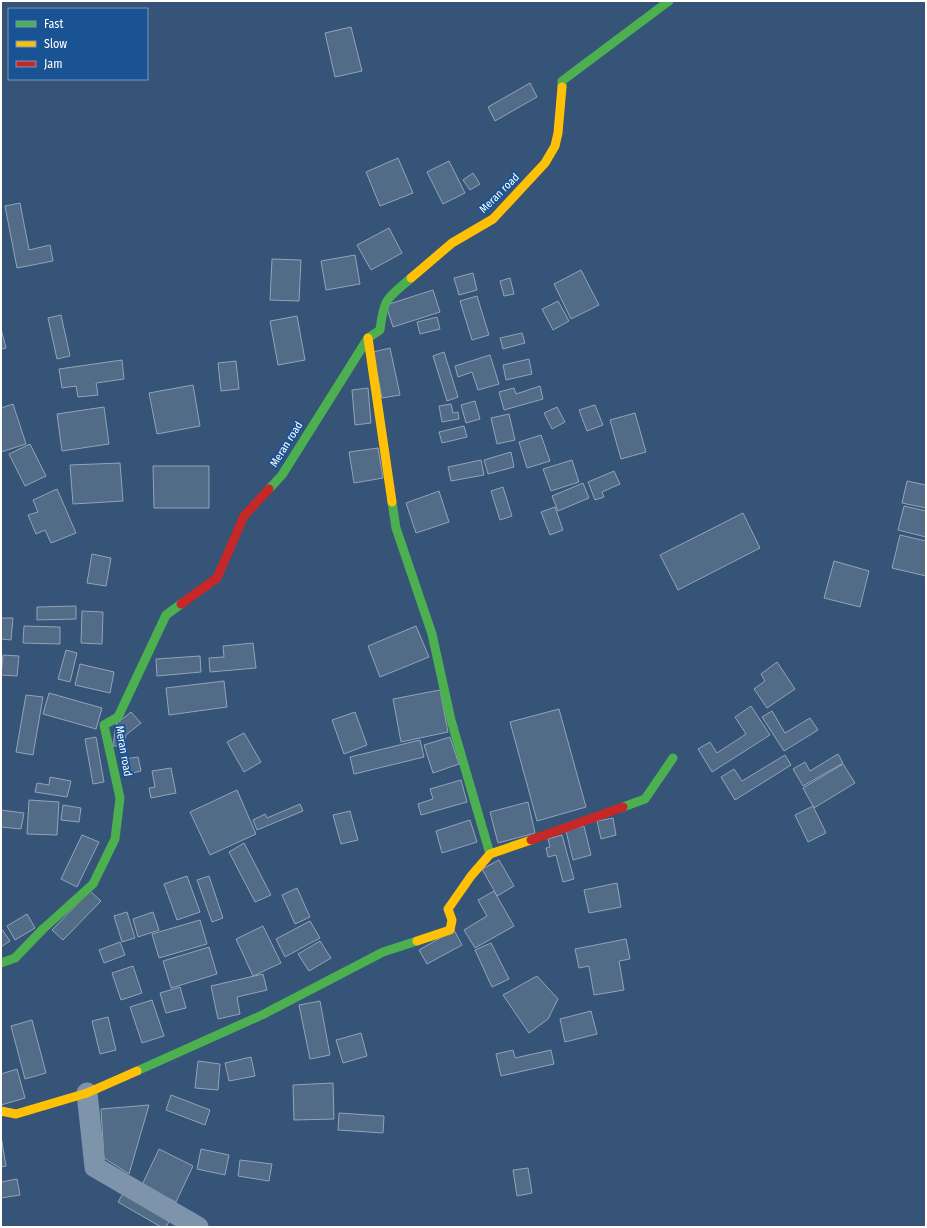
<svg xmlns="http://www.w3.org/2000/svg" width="927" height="1228" viewBox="0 0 927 1228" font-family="'Fira Sans Condensed',sans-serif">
<rect width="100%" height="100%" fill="#355478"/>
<g fill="#526b87" stroke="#92a4b8">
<polygon points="351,27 362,71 335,77 325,33"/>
<polygon points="530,83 537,97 495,121 488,107"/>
<polygon points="398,158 413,193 380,206 366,172"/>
<polygon points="449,161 465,193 443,204 427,172"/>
<polygon points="473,173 480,184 470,190 463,180"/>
<polygon points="20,203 29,250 50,245 53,261 17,268 5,206"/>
<polygon points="389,228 402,253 371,270 357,245"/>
<polygon points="355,255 360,284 326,290 321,261"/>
<polygon points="272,259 301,260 299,301 270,300"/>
<polygon points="581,270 599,305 571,319 554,284"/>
<polygon points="473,273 477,290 459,295 454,278"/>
<polygon points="510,278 514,294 504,296 500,281"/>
<polygon points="433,290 440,312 393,327 386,305"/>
<polygon points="477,296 489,335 472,340 460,301"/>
<polygon points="558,301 569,321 553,330 542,309"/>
<polygon points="61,315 70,356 57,359 48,318"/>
<polygon points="297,316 305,360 278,365 270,321"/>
<polygon points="437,317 440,329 420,334 417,322"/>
<polygon points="1,329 6,348 1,349"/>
<polygon points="522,333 525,343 503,349 500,338"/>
<polygon points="390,348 400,395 382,398 373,352"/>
<polygon points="444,352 458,397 447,401 433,356"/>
<polygon points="490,355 499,384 478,390 472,372 458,377 455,366"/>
<polygon points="529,359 532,374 506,380 503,365"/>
<polygon points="122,360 124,379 96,383 98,395 78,397 76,386 62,388 59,369"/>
<polygon points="236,361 239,389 221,391 218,363"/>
<polygon points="193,385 200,426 157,434 149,393"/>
<polygon points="540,386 543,399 504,410 499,392 514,388 516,394"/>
<polygon points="368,388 371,423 355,425 352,390"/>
<polygon points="475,401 480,419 466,423 461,405"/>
<polygon points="13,404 26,444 1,452 1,408"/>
<polygon points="451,404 453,413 458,412 459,419 442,422 439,406"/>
<polygon points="595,405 603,425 587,431 579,410"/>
<polygon points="104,407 109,444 62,451 57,414"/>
<polygon points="557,407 565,422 552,429 544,413"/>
<polygon points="635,413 646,452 621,459 610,420"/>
<polygon points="509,414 515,440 497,444 491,418"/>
<polygon points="464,426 467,437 442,443 439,432"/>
<polygon points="541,435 550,461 527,468 519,442"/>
<polygon points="30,444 46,476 25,486 9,454"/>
<polygon points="378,448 383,478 354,483 349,452"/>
<polygon points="511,452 514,467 488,474 484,460"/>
<polygon points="481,460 484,475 451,481 448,467"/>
<polygon points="572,460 579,482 551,491 543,469"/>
<polygon points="120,463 123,501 73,504 70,465"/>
<polygon points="153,466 209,466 209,508 154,508"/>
<polygon points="614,471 620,484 602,492 604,497 595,500 588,482"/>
<polygon points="907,481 926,485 926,508 902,503"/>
<polygon points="583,483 589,498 558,511 552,496"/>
<polygon points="503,487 512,516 500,520 491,491"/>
<polygon points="57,489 76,533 51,543 45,530 36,534 28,515 38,512 33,500"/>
<polygon points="439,491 449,522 416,533 406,503"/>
<polygon points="904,506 926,511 926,537 898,530"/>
<polygon points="555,507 563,530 550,535 541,512"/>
<polygon points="743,513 760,548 678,590 660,555"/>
<polygon points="900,535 926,541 926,576 892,568"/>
<polygon points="92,554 111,558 106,586 87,583"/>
<polygon points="834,561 869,571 860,607 824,598"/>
<polygon points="76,606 76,619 37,620 37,607"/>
<polygon points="82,611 103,612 102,644 81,643"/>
<polygon points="1,618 13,618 11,640 1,639"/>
<polygon points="24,626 60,627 60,644 23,643"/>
<polygon points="416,626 429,657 380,677 368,646"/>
<polygon points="253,643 256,668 210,672 209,658 224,657 223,646"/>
<polygon points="66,650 77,653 70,682 58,679"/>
<polygon points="3,655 19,656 17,676 1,675"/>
<polygon points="200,656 201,672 157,676 156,659"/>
<polygon points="777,662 795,689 767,708 754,689 765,681 761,674"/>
<polygon points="80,664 114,672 110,693 75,685"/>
<polygon points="224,681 227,707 169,715 166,688"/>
<polygon points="440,690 448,732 401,742 393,699"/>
<polygon points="49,693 102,708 96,729 43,714"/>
<polygon points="26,695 43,697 33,755 16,752"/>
<polygon points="751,706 770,735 712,772 698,749 710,742 717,753 746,734 735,717"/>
<polygon points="559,709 586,807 537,821 510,722"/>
<polygon points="772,711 785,733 810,718 818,730 784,751 762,717"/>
<polygon points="131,712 141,723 126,735 124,746 113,746 116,724"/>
<polygon points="355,712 367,745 344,754 332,720"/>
<polygon points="244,733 261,762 244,772 227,742"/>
<polygon points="96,737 104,782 93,784 85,739"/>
<polygon points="450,737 459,764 433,773 424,745"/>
<polygon points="420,740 424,757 354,774 350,757"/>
<polygon points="838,754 843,763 803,786 793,769 805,762 810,771"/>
<polygon points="785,755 791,765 735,800 721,777 734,769 742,781"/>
<polygon points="138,757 141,771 128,774 125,759"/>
<polygon points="843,764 855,783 814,808 803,788"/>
<polygon points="171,768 176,793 151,798 149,788 155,787 152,771"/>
<polygon points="50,777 71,781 67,797 35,792 37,783 49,785"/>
<polygon points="461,780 467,802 421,815 418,804 433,799 430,789"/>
<polygon points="237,790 256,834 210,855 190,812"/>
<polygon points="29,800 59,802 57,835 27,834"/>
<polygon points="528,802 535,833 498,843 490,812"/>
<polygon points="300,804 303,811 257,830 253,820 265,814 267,818"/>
<polygon points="63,805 81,808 79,822 61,820"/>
<polygon points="813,806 826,833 808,842 795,815"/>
<polygon points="1,810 24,813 21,829 1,827"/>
<polygon points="350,811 358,840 341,844 333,815"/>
<polygon points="613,818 616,835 601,839 597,821"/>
<polygon points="470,820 477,842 442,853 436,831"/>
<polygon points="584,826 591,855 573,860 566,831"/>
<polygon points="82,835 99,842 77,887 61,879"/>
<polygon points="562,835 574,879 563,882 556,855 548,857 546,848 550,847 548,839"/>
<polygon points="244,843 271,895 255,902 229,852"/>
<polygon points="499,860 514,886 497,896 482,869"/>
<polygon points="187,876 200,912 177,920 164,884"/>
<polygon points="209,876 223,918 212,922 197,880"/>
<polygon points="617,883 621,907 589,913 584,890"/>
<polygon points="297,888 310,917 295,924 282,895"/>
<polygon points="90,891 101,901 63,940 52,930"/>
<polygon points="494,891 514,926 475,948 464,930 487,916 478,900"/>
<polygon points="127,912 135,938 122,942 114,916"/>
<polygon points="153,912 159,930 138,937 133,919"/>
<polygon points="27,914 35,928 15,940 7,926"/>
<polygon points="200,920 207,944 159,958 152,934"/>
<polygon points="310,921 320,938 285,957 276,939"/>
<polygon points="263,926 281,963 253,976 236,939"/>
<polygon points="1,928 10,941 1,947"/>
<polygon points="454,930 462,945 427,964 419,950"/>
<polygon points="626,939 630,959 619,961 624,990 594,995 589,966 579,968 575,949"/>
<polygon points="320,941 331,958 309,971 298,954"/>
<polygon points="120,942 125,955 104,963 99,950"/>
<polygon points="491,943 509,979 492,987 475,950"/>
<polygon points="209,947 217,974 171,988 163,961"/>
<polygon points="133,966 142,993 121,1000 112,973"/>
<polygon points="263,974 267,990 237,997 240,1014 218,1019 211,986"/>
<polygon points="537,976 558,999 548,1019 529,1033 503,995"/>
<polygon points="180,987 186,1008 166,1013 160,993"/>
<polygon points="152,1000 164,1036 142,1043 130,1007"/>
<polygon points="320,1001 330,1055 310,1059 299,1005"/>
<polygon points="591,1011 597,1034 565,1042 560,1019"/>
<polygon points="108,1017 116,1050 100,1054 92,1021"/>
<polygon points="32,1020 46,1073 25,1079 11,1026"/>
<polygon points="361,1033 367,1056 343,1063 336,1040"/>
<polygon points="513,1050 515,1058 551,1050 554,1064 501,1076 496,1054"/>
<polygon points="251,1057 255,1076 229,1081 225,1063"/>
<polygon points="198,1061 220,1064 218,1090 195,1088"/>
<polygon points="17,1069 25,1098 1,1105 1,1074"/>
<polygon points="333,1083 334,1119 294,1120 293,1085"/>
<polygon points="171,1095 210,1110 205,1125 166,1110"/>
<polygon points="149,1105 129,1174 104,1158 101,1109"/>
<polygon points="339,1113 384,1116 383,1133 338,1130"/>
<polygon points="1,1136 6,1166 1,1167"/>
<polygon points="159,1149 193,1166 176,1202 142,1185"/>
<polygon points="201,1149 229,1155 225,1175 197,1169"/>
<polygon points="240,1160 272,1164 269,1181 238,1176"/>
<polygon points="528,1168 532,1193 517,1196 513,1170"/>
<polygon points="17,1179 20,1195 1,1198 1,1182"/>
<polygon points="125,1190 172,1216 166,1227 161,1227 118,1202"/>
</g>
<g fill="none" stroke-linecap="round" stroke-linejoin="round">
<polyline stroke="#7e94ab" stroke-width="21" points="87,1093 95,1167 198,1227"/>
<g stroke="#4caf50" stroke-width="9">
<polyline points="562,87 562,81 669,1"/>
<path d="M269,489L282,475L368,338L380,330C384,297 387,299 411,278"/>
<polyline points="392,502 396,528 432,634 451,720 490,854"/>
<polyline points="623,807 645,799 673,758"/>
<polyline points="1,963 15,958 43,929 93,884 115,839 120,798 104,725 118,717 166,615 181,604"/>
<polyline points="137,1071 262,1015 383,952 417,941"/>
</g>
<g stroke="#ffc107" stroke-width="9">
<polyline points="411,278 452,243 493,219 545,163 555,146 558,133 562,87"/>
<polyline points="368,338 392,502"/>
<polyline points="417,941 450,930 452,920 448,909 471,876 490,854 531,840"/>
<polyline points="1,1111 16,1114 87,1093 137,1071"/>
</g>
<g stroke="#c62828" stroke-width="9">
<polyline points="181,604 217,578 244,516 269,489"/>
<polyline points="531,840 623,807"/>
</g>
</g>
<g text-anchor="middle" stroke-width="4" stroke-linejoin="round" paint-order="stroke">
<g font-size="11" fill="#fff" stroke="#1a5393">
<text transform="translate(499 193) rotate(-45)" y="4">Meran road</text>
<text transform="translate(286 444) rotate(-58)" y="4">Meran road</text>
<text transform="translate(124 751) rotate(80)" y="4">Meran road</text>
</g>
</g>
<rect width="927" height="1228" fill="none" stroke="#ffffff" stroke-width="4"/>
<rect x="8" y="8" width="140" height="72" fill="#1a5393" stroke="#7698be"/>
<rect x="16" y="21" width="20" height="6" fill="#4caf50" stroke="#7698be"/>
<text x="44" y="28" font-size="12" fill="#ffffff">Fast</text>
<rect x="16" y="41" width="20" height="6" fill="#ffc107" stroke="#7698be"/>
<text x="44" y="48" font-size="12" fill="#ffffff">Slow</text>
<rect x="16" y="61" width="20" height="6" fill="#c62828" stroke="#7698be"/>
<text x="44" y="68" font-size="12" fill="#ffffff">Jam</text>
</svg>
